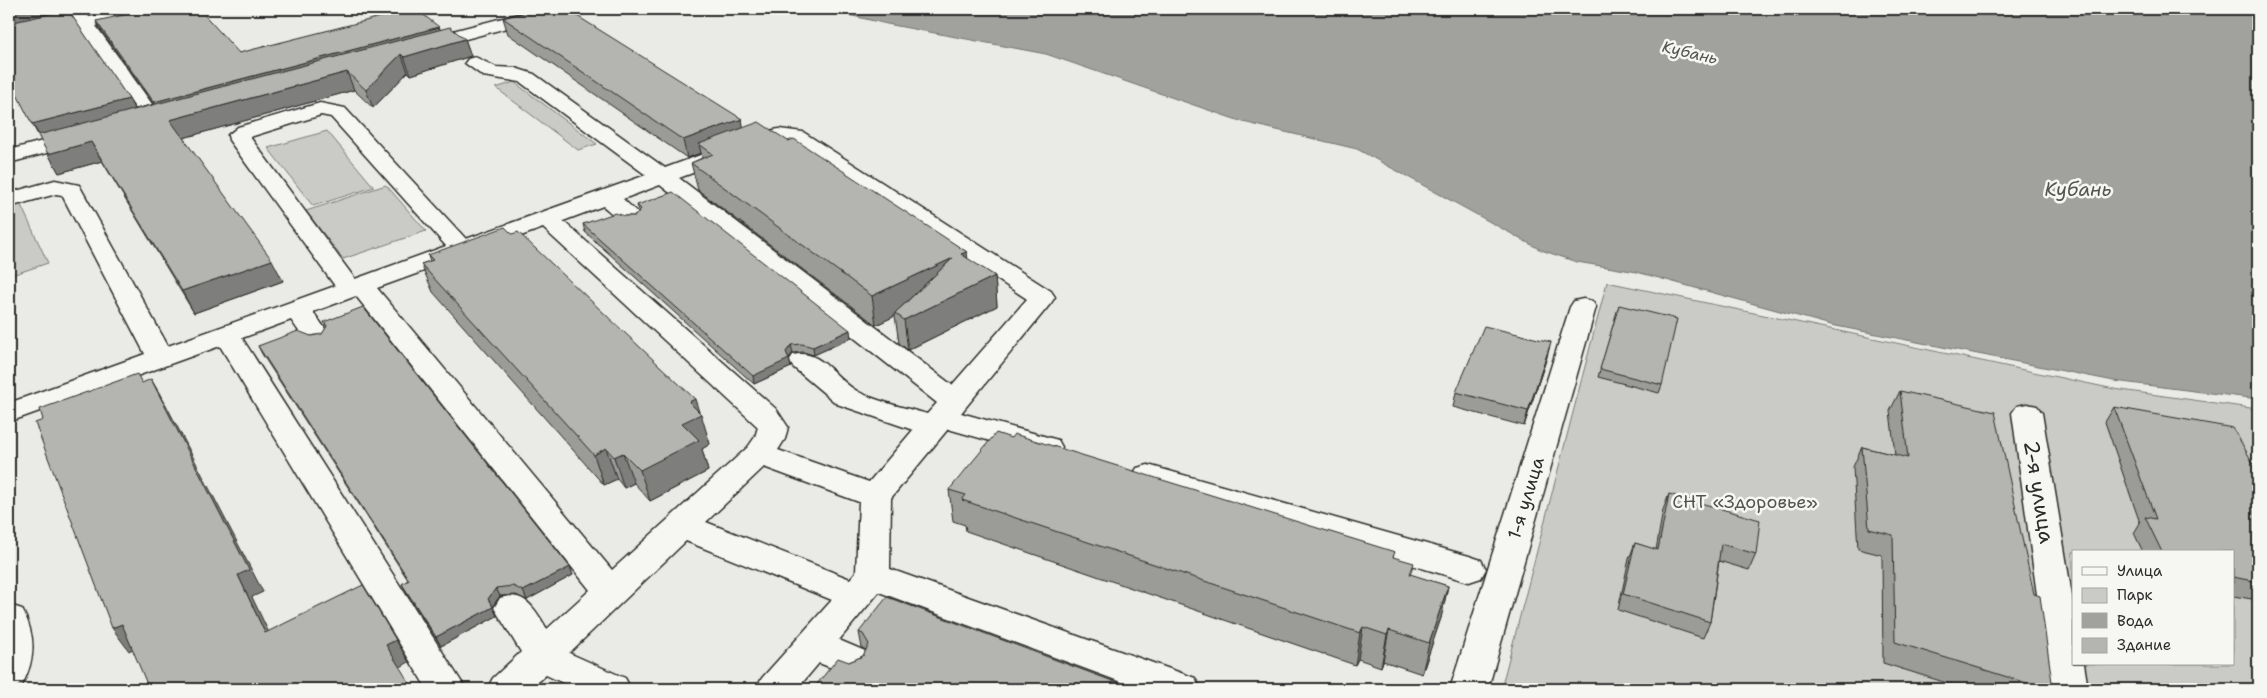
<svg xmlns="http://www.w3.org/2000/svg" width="2267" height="698" viewBox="0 0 2267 698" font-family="'Shantell Sans',sans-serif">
<rect width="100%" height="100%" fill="#eaeae6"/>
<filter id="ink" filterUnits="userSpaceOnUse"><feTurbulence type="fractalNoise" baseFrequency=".02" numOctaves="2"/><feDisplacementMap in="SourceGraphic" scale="10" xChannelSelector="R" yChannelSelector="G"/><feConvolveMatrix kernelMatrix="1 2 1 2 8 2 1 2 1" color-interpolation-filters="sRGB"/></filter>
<g filter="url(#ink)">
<g fill="#cacac7" stroke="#7a7a79" fill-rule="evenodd">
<polygon points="514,82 597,144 578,150 496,88"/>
<polygon points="327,131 374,187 313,206 268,148"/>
<polygon points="386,185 426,231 343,259 306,211"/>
<polygon points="20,203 48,263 9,276 9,206"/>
<path d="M1607,282L2114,389L2258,409V689H1501ZM2073,552H2233V664H2073Z"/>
</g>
<polygon fill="#a1a19e" stroke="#727270" points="823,9 2258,9 2258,399 2114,381 1831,325 1637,272 1577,262 1541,250 1357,149 1243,122 1046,54 887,24"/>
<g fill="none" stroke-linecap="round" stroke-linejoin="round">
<defs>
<g id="minor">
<polygon points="125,9 157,9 154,13 96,26 162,118 159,122 152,124 145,122 76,22 9,37 9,27 80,11 86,12 89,17"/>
<polygon points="537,9 547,9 550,13 547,17 425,50 418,48 416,44 418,40"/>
<path d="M475,57L496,67L515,68L534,74L665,168L763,132L779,129L803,132L1051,291L1055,297L1051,303L961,413L1058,440L1062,447L1058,454L1047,457L948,429L891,498L890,569L1195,678L1201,689H1140L879,592L839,640L865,651L870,661L865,671L852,676L819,663L797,689H756L762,678L832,600L686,541L569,653L625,678L631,689H576L546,675L530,689H487L493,678L521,652L494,608L500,598C525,590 535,609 547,629L590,590L356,296L313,312L329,334L325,340L315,342L305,340L291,320L242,338L466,689H427L220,346L9,422V403L145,354L62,195L56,194L9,207V193L55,180L79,185L168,346L335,286L229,140L228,135L238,127L320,103L345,108L466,239L646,175L520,82L483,76L465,63L468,59ZM321,115L331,117L446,246L355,279L250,137ZM779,141L789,143L1027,299L952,385L679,178ZM660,185L937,403L927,414C907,408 874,401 857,391C835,379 821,348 793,355L789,361L793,367L837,404L913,430L869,482L778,450L785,439L788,427L776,409L563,221L603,206C615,216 622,225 637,221L641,216L623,199ZM543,228L758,427L755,437L748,447L612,570L377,288ZM764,467L859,502L856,572L850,579L706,522Z"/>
<polygon points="80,131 88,132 91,137 88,142 9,163 9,150"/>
<polygon points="1583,299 1592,301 1596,307 1488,689 1450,689 1570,307 1574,301"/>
<polygon points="2027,404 2037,406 2042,413 2073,602 2073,664 2084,664 2088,689 2050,689 2012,413 2017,406"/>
<polygon points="1148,465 1469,556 1481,560 1486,569 1481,578 1469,582 1137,484 1132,476 1137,468"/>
<path d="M9,605L22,609C36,636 36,658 22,685L9,689Z"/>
</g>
</defs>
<use href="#minor" stroke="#2b2b2b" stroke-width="3"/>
<use href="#minor" fill="#f6f6f2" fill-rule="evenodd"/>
</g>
<g fill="#9b9b98" stroke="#2b2b2b">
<polygon points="9,9 118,9 90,15 86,10 80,9 69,12 135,109 154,104 99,27 96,21 239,53 439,27 440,29 465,39 471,56 411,75 408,72 373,108 354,90 183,138 283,281 194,313 102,161 59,173 32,124"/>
<polygon points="503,18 742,119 743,128 967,252 967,259 995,276 997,306 908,350 899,343 895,316 876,325 698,190 691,163 702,158 701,153 687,158 508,34"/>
<polygon points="637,205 851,338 814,355 803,352 793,353 789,358 791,367 754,384 585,232 583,224 625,216 635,216 639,211"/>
<polygon points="428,255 699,412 710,444 702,449 708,471 650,501 634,483 624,488 617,479 604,485 433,292 421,264 430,261"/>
<polygon points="1619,305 1662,385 1659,393 1598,377"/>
<polygon points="324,322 570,567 573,575 527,600 516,595 500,596 492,607 497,616 441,646 406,592 402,584 408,580 262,354 258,346 322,334 327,327"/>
<polygon points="1547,357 1524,426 1453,407 1456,392"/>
<polygon points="1900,391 2053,689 1966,689 1883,663 1882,555 1858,549 1853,467 1862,447 1895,455 1890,411"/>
<polygon points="2114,407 2258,472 2258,600 2233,596 2233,552 2143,552 2134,533 2140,523 2105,422"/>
<polygon points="949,490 1394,557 1411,575 1448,586 1441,618 1422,674 1383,661 1381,667 1358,659 1355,665 966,531 965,525 953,521"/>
<polygon points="1669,494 1756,554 1749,570 1719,561 1710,622 1703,638 1618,610 1629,559 1635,543 1656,550 1663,510"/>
<polygon points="859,632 1134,689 813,689 849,662 863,656 866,650 862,648"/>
</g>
<g fill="#7e7e7c" stroke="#2b2b2b">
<polygon points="13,9 80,9 9,26 9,10"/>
<polygon points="87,9 118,9 90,15"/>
<polygon points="439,27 441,33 158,109 154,102"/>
<polygon points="465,39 471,56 411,75 404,57"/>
<polygon points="401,54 408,72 373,108 366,90"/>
<polygon points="347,72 354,90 180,139 170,120"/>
<polygon points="129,99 137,114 42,139 32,124"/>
<polygon points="742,119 745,137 699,144 701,153 687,158 683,140"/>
<polygon points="91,142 102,161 59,173 48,154"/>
<polygon points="967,252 970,280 961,254"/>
<polygon points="953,258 895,313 895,316 876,325 872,296"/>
<polygon points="272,260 283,281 194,313 182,291"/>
<polygon points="995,276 997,306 908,350 904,320"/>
<polygon points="850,330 851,338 814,355 813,347"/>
<polygon points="1551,342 1547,357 1524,426 1528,411"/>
<polygon points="791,345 793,353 788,359 789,359 791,367 754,384 753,376 786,352"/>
<polygon points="151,379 164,401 263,592 252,597 280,656 265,633 238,575"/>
<polygon points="695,399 700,415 701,414 710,444 702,449 708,471 650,501 640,470 682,423 689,402"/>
<polygon points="606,448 617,479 604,485 594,455"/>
<polygon points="623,453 634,483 624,488 614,457"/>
<polygon points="570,567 573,575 527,600 523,591"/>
<polygon points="1448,586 1441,618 1422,674 1429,643"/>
<polygon points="496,588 500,596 492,607 488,599"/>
<polygon points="493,607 497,616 441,646 436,637"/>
<polygon points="122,624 138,646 129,651 112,628"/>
<polygon points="1363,627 1358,659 1355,665 1360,633"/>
<polygon points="1389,630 1383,661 1381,667 1387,635"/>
<polygon points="396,640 409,662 399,668 386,645"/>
</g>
<g fill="#b4b4b1" stroke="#2b2b2b">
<polygon points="151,9 199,9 239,53 412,9 416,9 439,27 154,102 96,21"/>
<polygon points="537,9 566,9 742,119 683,140 503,18"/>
<polygon points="68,10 129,99 32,124 9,79 9,23"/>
<polygon points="450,27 465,39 404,57 401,54 366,90 347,72 170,120 272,260 182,291 91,142 48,154 38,135"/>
<polygon points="759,122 788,141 794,139 967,252 961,254 995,276 904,320 895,313 953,258 872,296 691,163 713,154 699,144"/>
<polygon points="673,192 850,330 813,347 802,344 791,345 786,352 789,359 753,376 583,224 615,213 625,216 635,216 641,209 637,205"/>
<polygon points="505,227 512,234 518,232 695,399 689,402 701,414 682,423 699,440 640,470 623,453 614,457 606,448 594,455 421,264 433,260 428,255"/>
<polygon points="1619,305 1677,319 1662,385 1600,369"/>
<polygon points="363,307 570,567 523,591 513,586 496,588 488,599 493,607 436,637 402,584 409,580 258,346 298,331 311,336 322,334 327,326 324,322"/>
<polygon points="1484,326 1551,342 1528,411 1456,392"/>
<polygon points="137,374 142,383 151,379 249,570 238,575 265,633 363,585 396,640 386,645 413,689 149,689 122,624 112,628 35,423 43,420 40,409"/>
<polygon points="1900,391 1995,412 2034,594 2040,596 2053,689 2046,689 1895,642 1893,535 1869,529 1862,447 1908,458"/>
<polygon points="2114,407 2233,428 2258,472 2258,582 2233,577 2233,552 2162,552 2145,517 2156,519"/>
<polygon points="996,433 1011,438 1014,434 1395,552 1393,557 1414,563 1410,574 1448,586 1429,643 1389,630 1387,635 1363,627 1360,633 962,500 966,495 949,490"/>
<polygon points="1669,494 1760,520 1756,554 1721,544 1710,622 1623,594 1635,543 1658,550"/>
<polygon points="887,597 1134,689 813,689 838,658 849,662 863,656 869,644 863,634 859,632"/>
</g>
</g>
<g text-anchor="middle" stroke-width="5" stroke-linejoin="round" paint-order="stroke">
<g font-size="16" font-style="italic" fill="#545453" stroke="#f6f6f2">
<text transform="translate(1690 52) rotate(13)" y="6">Кубань</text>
</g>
<g font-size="18" fill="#2b2b2b" stroke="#f6f6f2">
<text transform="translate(1526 498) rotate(-73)" y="6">1-я улица</text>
</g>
<g font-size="18" fill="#535352" stroke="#f6f6f2">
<text x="1745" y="508">СНТ «Здоровье»</text>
</g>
<g font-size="19" font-style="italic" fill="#545453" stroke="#f6f6f2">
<text x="2078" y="196">Кубань</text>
</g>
<g font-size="21" fill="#2b2b2b" stroke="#f6f6f2">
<text transform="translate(2039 492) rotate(81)" y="7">2-я улица</text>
</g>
</g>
<rect width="2267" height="698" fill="none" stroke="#f6f6f2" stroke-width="30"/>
<rect x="15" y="15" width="2237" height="668" fill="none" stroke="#2b2b2b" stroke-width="2" filter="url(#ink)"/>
<rect x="2072" y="550" width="162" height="115" fill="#f6f6f2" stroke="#a5a5a2"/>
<rect x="2082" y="567" width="25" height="8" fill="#f6f6f2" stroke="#a5a5a2"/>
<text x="2117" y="576" font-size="15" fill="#2b2b2b">Улица</text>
<rect x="2082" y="588" width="25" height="15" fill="#cacac7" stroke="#a5a5a2"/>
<text x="2117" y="600" font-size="15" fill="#2b2b2b">Парк</text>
<rect x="2082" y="613" width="25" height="15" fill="#a1a19e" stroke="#a5a5a2"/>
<text x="2117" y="626" font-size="15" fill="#2b2b2b">Вода</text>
<rect x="2082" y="638" width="25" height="15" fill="#b4b4b1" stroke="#a5a5a2"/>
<text x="2117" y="650" font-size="15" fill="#2b2b2b">Здание</text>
</svg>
